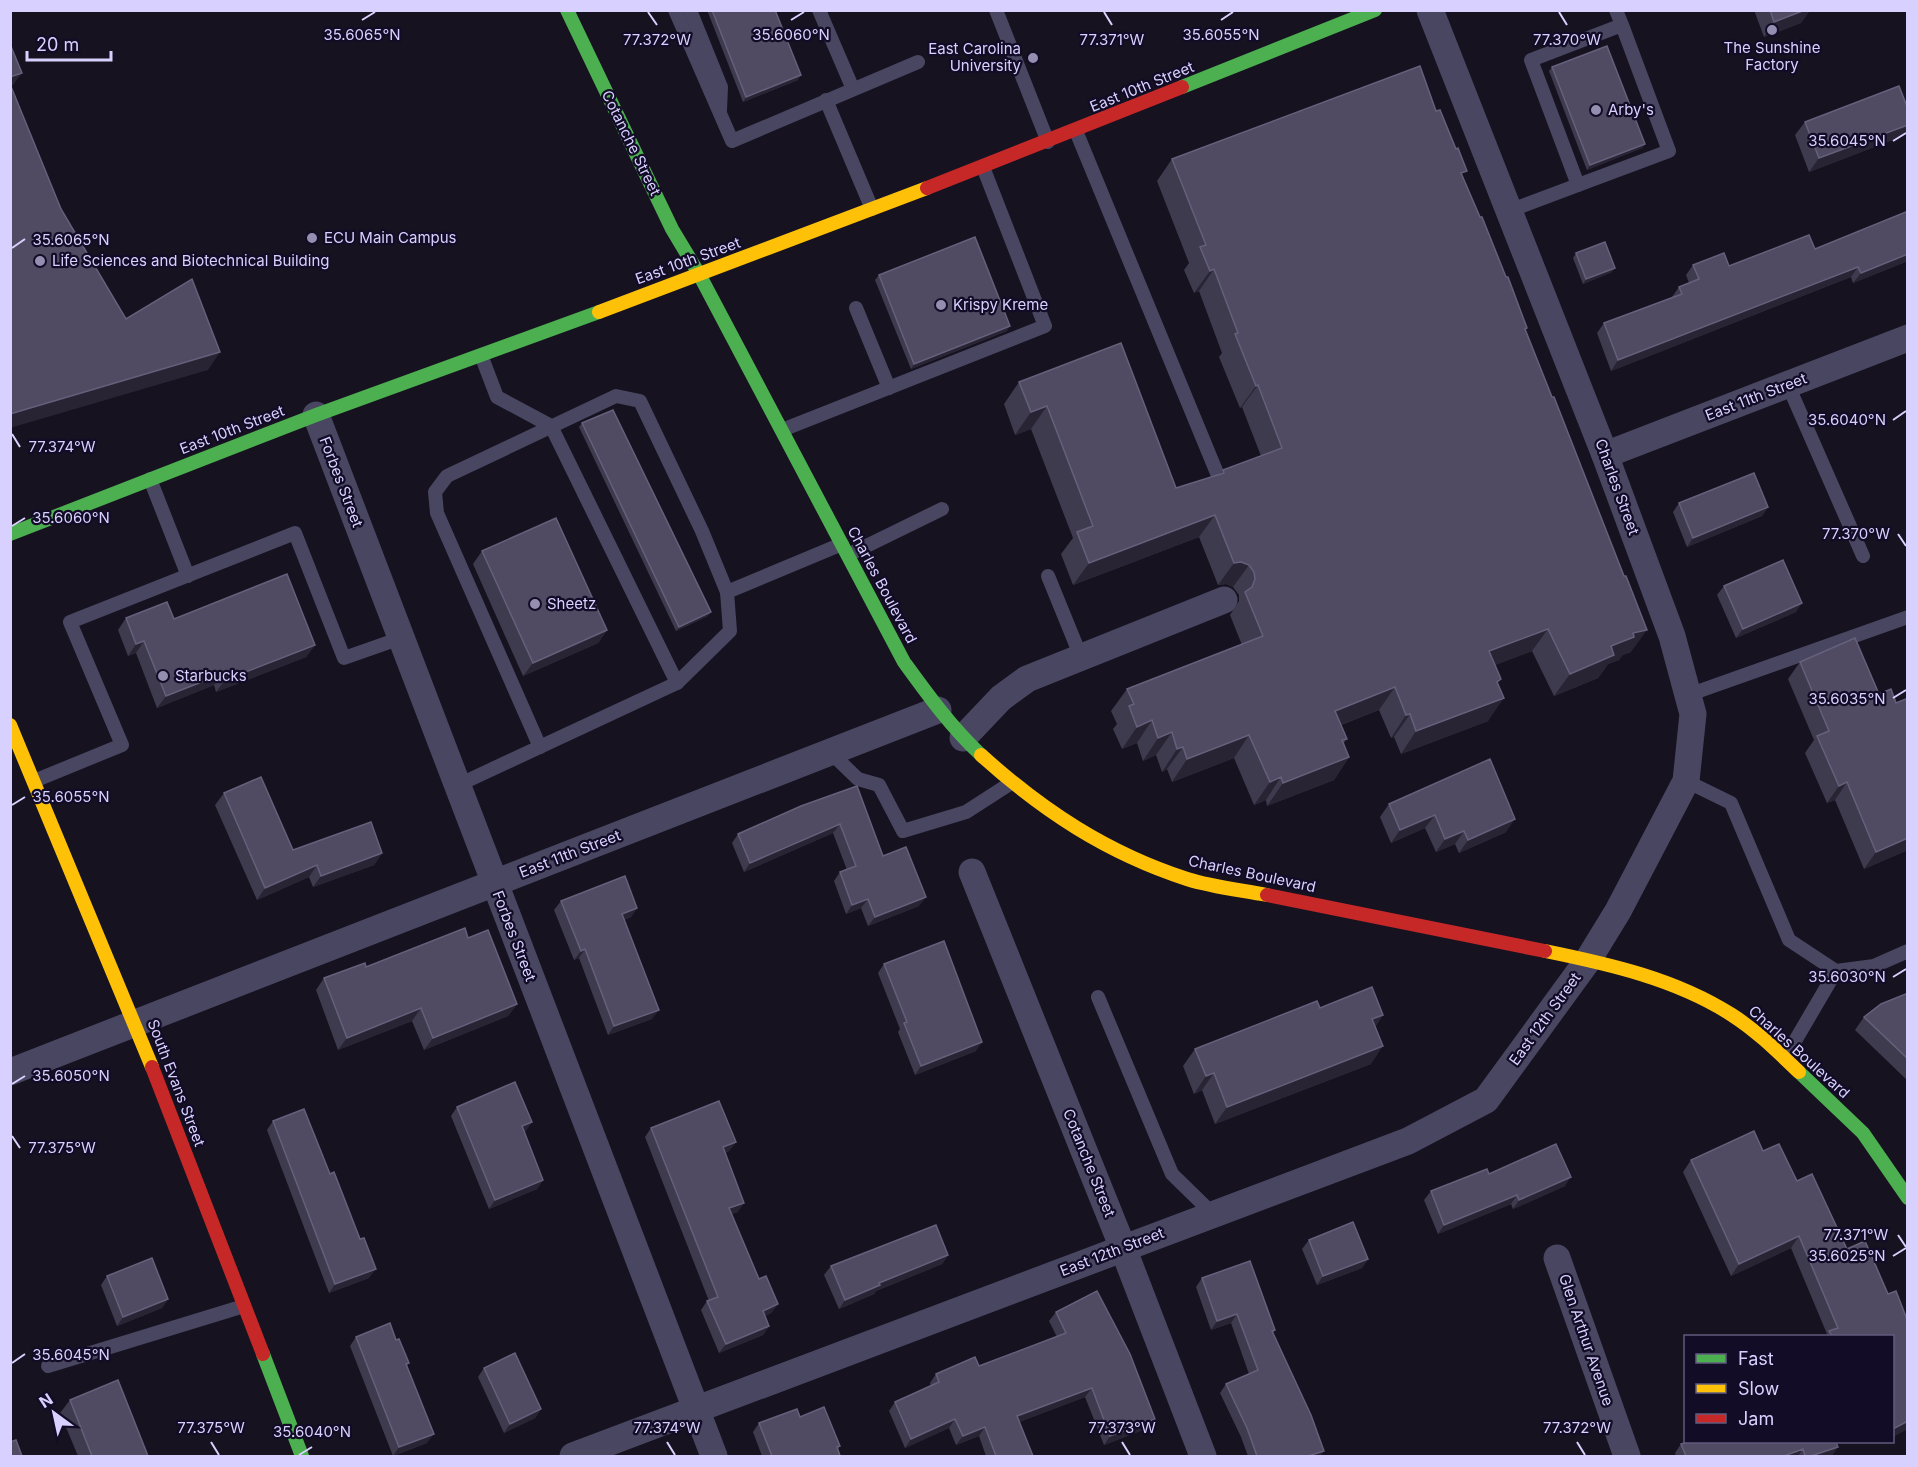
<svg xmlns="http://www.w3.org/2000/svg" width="1918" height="1467" viewBox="0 0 1918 1467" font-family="Inter,sans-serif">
<rect width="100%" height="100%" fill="#161220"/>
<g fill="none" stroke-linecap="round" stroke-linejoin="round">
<g stroke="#484661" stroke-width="14">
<polyline points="675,10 732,141 918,62"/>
<polyline points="690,10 721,87 720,110"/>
<polyline points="819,10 853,89"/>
<polyline points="996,10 1048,142"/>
<polyline points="1616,10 1622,25 1669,151 1578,185 1531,60 1622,25"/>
<polyline points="826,100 872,209"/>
<polyline points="1076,131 1219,478"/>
<polyline points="1509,211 1578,185"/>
<polyline points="856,308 889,388"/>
<polyline points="481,355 497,397 551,426 677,683"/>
<polyline points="1788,385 1863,556"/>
<polyline points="782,430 1045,326 983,167"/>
<polyline points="150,479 188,576"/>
<polyline points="848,555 942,509"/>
<polyline points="1048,576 1081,657"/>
<polyline points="1688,695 1908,617"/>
<polyline points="540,747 437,513 435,492 447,476 616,396 640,401 702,531 727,592"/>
<polyline points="830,752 858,779 879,785 903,831 966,812 1011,783"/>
<polyline points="34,781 122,745 70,622 295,533 344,658 401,638"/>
<polyline points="1686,781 1731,803 1789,940 1836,971 1874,966 1908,951"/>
<polyline points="456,786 677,683 730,631 727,592 842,544"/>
<polyline points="1098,997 1172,1174 1213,1214"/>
<polyline points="1785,1058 1836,971"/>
<polyline points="48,1366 244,1306"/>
</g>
<g stroke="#484661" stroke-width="27">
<polyline points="316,415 714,1456"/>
<polyline points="1605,455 1908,338"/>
<polyline points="963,738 1001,698 1027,679 1224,600"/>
<polyline points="972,872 1123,1248 1203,1456"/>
<polyline points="10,1072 938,710"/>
<polyline points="1557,1258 1627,1456"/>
<polyline points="573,1456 1408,1141 1486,1100 1588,960 1618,911 1686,781 1693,714 1672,636 1605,455 1430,10"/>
</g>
<g stroke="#4caf50" stroke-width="14">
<polyline points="567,10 672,229 699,274"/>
<polyline points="1182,87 1375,10"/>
<path d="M699,274L904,662C928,695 951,727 981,755"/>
<polyline points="10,534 316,415 599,312"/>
<polyline points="1799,1072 1863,1133 1908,1198"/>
<polyline points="263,1354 302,1456"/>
</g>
<g stroke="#ffc107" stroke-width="14">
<polyline points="599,312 927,188"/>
<polyline points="10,725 152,1067"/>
<path d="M981,755C1043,811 1107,853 1187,879C1212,887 1241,890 1267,895"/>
<path d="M1545,951C1609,964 1676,979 1732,1015C1757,1031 1778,1052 1799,1072"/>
</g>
<g stroke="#c62828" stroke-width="14">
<polyline points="927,188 1182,87"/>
<polyline points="1267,895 1545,951"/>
<polyline points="152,1067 263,1354"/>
</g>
</g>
<g fill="#3f3b4f">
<polygon points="707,10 775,10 798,80 743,102"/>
<polygon points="1754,10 1810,10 1801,23 1764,37"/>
<polygon points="1552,67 1645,144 1642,148 1587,170 1549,71"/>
<polygon points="1908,109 1908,130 1903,136 1809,172 1795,135 1805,122"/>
<polygon points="1436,111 1525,330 1631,652 1622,655 1619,660 1608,664 1598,678 1554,696 1532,651 1495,665 1498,684 1488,721 1401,754 1394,737 1391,738 1379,710 1341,725 1347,739 1343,744 1349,757 1334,780 1267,806 1266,800 1254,805 1234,758 1172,782 1167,769 1162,772 1156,755 1143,761 1137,743 1122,749 1113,729 1117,724 1111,711 1127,689 1242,645 1230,615 1239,601 1239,595 1233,587 1226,584 1218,585 1199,537 1073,585 1061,554 1073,538 1031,429 1015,435 1004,404 1019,382 1176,488 1219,475 1223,470 1261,456 1242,407 1240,408 1219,357 1222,353 1199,291 1194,293 1184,270 1189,263 1157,181 1172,159"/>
<polygon points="1908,211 1908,261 1853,283 1851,277 1611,371 1597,333 1604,323 1672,297 1679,287 1689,283 1686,275 1693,265 1729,266 1815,249"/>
<polygon points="1576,253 1612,272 1583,284 1573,258"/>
<polygon points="879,275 1007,331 911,369 875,280"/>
<polygon points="582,423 708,616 676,631 579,427"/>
<polygon points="1679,503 1768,507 1762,516 1687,547 1673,512"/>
<polygon points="482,551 607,630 598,643 523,676 473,564"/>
<polygon points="1724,586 1796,612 1736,638 1717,595"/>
<polygon points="126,618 174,619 315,645 306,657 216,692 214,685 157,708 136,653 128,656 118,630"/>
<polygon points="1800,662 1908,850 1864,869 1835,800 1827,803 1805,753 1814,740 1788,679"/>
<polygon points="857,786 883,856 919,906 868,926 861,908 846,914 834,881 840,872 847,870 833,833 744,872 732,843 738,834"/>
<polygon points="224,793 293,850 382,853 374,865 313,887 309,877 257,900 215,805"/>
<polygon points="1389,804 1506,832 1459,853 1455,844 1436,852 1425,828 1391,843 1380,817"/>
<polygon points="561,901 637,908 631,917 624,920 652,1019 608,1035 579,958 574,960 554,910"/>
<polygon points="468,938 517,1004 508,1016 424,1050 412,1021 338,1050 316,990 324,978 366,967"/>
<polygon points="884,964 976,1051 915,1075 898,1032 900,1029 878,973"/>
<polygon points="1908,993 1908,1081 1855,1030 1864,1017"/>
<polygon points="1320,1008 1383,1015 1375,1027 1371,1064 1215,1124 1202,1090 1194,1094 1183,1066 1195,1049"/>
<polygon points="457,1107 526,1131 524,1132 543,1180 537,1189 489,1209 451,1116"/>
<polygon points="273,1121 330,1174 369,1278 329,1293 267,1130"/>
<polygon points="651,1128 736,1142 729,1151 725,1153 738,1212 731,1214 759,1279 778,1304 771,1313 765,1316 769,1326 763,1335 719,1353 701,1310 707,1301 709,1301 645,1137"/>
<polygon points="1763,1151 1797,1181 1847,1249 1893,1336 1826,1336 1827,1334 1791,1248 1731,1276 1683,1172 1691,1160"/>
<polygon points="1489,1174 1565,1186 1513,1209 1511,1204 1438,1234 1424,1200 1431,1191"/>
<polygon points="1309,1240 1368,1259 1362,1268 1317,1285 1302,1249"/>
<polygon points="948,1255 942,1264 876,1291 874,1294 839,1309 824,1275 831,1266"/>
<polygon points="107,1276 168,1299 162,1308 117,1326 101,1285"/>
<polygon points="1202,1278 1275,1330 1273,1333 1324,1451 1320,1456 1248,1456 1241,1437 1220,1393 1226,1384 1249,1374 1231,1323 1211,1330 1196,1287"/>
<polygon points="1056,1312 1155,1419 1148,1428 1104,1445 1085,1397 1019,1422 1033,1456 986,1456 979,1436 956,1445 949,1428 905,1448 889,1411 895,1402 931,1386 930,1383 936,1374 979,1366 1057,1337 1049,1321"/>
<polygon points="356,1337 396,1340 409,1363 407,1365 427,1443 393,1456 350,1346"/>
<polygon points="484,1368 541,1409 535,1418 504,1433 478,1377"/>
<polygon points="70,1400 148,1456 78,1456 60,1413"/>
<polygon points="800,1417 840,1446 838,1449 841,1456 762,1456 753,1432 759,1423"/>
<polygon points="1681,1444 1838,1447 1830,1456 1676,1456 1675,1453"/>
</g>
<g fill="#282434">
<polygon points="1805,10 1810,10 1801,23 1764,37 1774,22"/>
<polygon points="22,73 10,89 10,77"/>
<polygon points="801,75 798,80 743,102 746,97"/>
<polygon points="1908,125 1908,130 1903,136 1809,172 1819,158"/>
<polygon points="1645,144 1642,148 1587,170 1590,165"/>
<polygon points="1908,254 1908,261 1853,283 1861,273"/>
<polygon points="1858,267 1851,277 1611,371 1618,360"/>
<polygon points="1615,268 1612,272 1583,284 1586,279"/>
<polygon points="1214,269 1199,291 1194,293 1210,271"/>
<polygon points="1010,326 1007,331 911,369 914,364"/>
<polygon points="220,352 208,370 10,428 10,414"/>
<polygon points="1258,385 1242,407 1240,408 1256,386"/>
<polygon points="1047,406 1031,429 1015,435 1031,412"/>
<polygon points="1768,507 1762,516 1687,547 1693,538"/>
<polygon points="1215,515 1199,537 1073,585 1089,563"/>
<polygon points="1241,562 1249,565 1233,587 1226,584 1218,585 1234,563"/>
<polygon points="1802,603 1796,612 1736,638 1743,629"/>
<polygon points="711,612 708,616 676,631 679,627"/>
<polygon points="1548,629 1532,651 1474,673 1489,651"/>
<polygon points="607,630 598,643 523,676 533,663"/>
<polygon points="1647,630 1631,652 1623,655 1619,660 1608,664 1598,678 1554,696 1570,674 1611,646 1633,633"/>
<polygon points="144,641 136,653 128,656 136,644"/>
<polygon points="315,645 306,657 216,692 225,680"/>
<polygon points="222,674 214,685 157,708 166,696"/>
<polygon points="1395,687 1379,710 1319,733 1335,711"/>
<polygon points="1504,698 1488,721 1401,754 1416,731"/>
<polygon points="1410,714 1394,737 1391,738 1406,715"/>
<polygon points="1152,720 1137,743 1122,749 1137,727"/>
<polygon points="1172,732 1156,755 1143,761 1158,738"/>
<polygon points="1249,735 1234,758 1172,782 1187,759"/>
<polygon points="1183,747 1167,769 1162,772 1177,749"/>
<polygon points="1349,757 1334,780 1267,806 1283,783"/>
<polygon points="1281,777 1266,800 1254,805 1270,782"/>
<polygon points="1847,782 1835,800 1827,803 1839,786"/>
<polygon points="1435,815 1425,828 1391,843 1400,830"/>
<polygon points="1515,819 1506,832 1459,853 1468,840"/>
<polygon points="840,824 833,833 744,872 750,863"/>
<polygon points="1464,831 1455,844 1436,852 1445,839"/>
<polygon points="1908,838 1908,850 1864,869 1876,852"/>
<polygon points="382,853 374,865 313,887 321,876"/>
<polygon points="317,865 309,877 257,900 265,888"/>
<polygon points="926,897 919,906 868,926 875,917"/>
<polygon points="868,899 861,908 846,914 852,905"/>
<polygon points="637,908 631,917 616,923 622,914"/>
<polygon points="585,949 579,958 574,960 581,951"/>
<polygon points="517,1004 508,1016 424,1050 433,1038"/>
<polygon points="421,1008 412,1021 338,1050 347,1038"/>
<polygon points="659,1010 652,1019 608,1035 614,1026"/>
<polygon points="1383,1015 1371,1032 1372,1019"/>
<polygon points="982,1042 976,1051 915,1075 921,1066"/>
<polygon points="1383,1046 1371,1064 1215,1124 1227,1107"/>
<polygon points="1214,1073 1202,1090 1194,1094 1206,1076"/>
<polygon points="532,1122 526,1131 515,1135 522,1126"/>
<polygon points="736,1142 729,1151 717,1156 723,1147"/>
<polygon points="1571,1177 1565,1186 1513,1209 1519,1200"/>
<polygon points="543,1180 537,1189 489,1209 495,1200"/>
<polygon points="1517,1195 1511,1204 1438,1234 1444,1225"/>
<polygon points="744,1203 738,1212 723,1217 729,1208"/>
<polygon points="1799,1236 1791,1248 1731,1276 1739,1264"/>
<polygon points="948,1255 942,1264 876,1291 874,1294 839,1309 845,1300 879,1283"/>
<polygon points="1368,1259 1362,1268 1317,1285 1323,1276"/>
<polygon points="376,1269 369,1278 329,1293 335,1284"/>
<polygon points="168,1299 162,1308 117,1326 123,1317"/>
<polygon points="778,1304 771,1313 757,1320 763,1311"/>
<polygon points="1237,1314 1231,1323 1211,1330 1217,1321"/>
<polygon points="769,1326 763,1335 719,1353 726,1344"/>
<polygon points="1092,1388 1085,1397 1011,1425 1017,1416"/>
<polygon points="541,1409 535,1418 504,1433 510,1424"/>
<polygon points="955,1419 949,1428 905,1448 911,1439"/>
<polygon points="1155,1419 1148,1428 1104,1445 1110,1436"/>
<polygon points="1908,1421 1908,1429 1893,1437 1893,1429"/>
<polygon points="985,1427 979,1436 956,1445 963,1436"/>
<polygon points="434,1434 427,1443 393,1456 399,1447"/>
<polygon points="1838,1447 1832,1456 1811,1456"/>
<polygon points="1803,1449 1798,1456 1784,1456"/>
<polygon points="1324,1451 1320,1456 1308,1456"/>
</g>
<g fill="#504b62" stroke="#65607b" stroke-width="1.5">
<polygon points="712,10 775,10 801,75 746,97"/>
<polygon points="1770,10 1805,10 1774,22"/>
<polygon points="10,44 22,73 10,77"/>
<polygon points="1607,46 1645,144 1590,165 1552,67"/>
<polygon points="1420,66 1436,111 1440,110 1456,149 1458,148 1467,171 1461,173 1480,217 1482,217 1506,277 1508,277 1527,328 1525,329 1552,397 1554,397 1624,576 1626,576 1647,630 1633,633 1634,637 1611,646 1614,655 1570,674 1548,629 1489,651 1501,679 1497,682 1504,698 1416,731 1410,714 1406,715 1395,687 1335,711 1347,739 1342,740 1349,757 1283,783 1281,777 1270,782 1249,735 1187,759 1183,747 1177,749 1172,732 1158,738 1152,720 1137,727 1129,706 1134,704 1127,689 1263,636 1245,592 1252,587 1255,579 1254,572 1249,565 1241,562 1234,563 1215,515 1089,563 1077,532 1093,526 1047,406 1031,412 1019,382 1121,343 1176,488 1224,473 1223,470 1282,448 1258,385 1256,386 1235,334 1238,333 1214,269 1210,271 1200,247 1206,245 1172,159"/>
<polygon points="10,84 61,209 126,319 192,279 220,352 10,414"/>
<polygon points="1899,86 1908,109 1908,125 1819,158 1805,122"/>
<polygon points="1908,211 1908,254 1861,273 1858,267 1618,360 1604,323 1682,294 1679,287 1699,279 1693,265 1724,253 1729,266 1809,235 1815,249"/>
<polygon points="975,237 1010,326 914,364 879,275"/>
<polygon points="1605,242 1615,268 1586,279 1576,253"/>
<polygon points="613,410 711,612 679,627 582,423"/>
<polygon points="1754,473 1768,507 1693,538 1679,503"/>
<polygon points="556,518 607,630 533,663 482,551"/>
<polygon points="1783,560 1802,603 1743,629 1724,586"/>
<polygon points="287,574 315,645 225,680 222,674 166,696 144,641 136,644 126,618 167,602 174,619"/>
<polygon points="1855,638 1879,694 1891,689 1896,703 1908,698 1908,838 1876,852 1847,782 1839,786 1817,736 1829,731 1800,662"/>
<polygon points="1490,759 1515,819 1468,840 1464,831 1445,839 1435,815 1400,830 1389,804"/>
<polygon points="261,777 293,850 371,822 382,853 321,876 317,865 265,888 224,793"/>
<polygon points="857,786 883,856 906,847 926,897 875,917 868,899 852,905 840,872 856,866 840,824 750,863 738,834 801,806"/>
<polygon points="625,876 637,908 622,914 659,1010 614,1026 585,949 581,951 561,901"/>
<polygon points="465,928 468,938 488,930 517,1004 433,1038 421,1008 347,1038 324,978 365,963 366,967"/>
<polygon points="944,941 982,1042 921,1066 904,1023 907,1022 884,964"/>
<polygon points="1372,987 1383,1015 1372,1019 1383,1046 1227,1107 1214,1073 1206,1076 1195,1049 1317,1001 1320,1008"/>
<polygon points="1908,993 1908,1059 1864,1017 1881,1004"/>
<polygon points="515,1082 532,1122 522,1126 543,1180 495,1200 457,1107"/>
<polygon points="719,1101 736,1142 723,1147 744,1203 729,1208 759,1279 766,1276 778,1304 763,1311 769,1326 726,1344 707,1301 718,1297 651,1128"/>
<polygon points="304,1109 330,1174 334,1172 360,1239 364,1238 376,1269 335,1284 273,1121"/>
<polygon points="1754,1131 1763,1151 1779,1144 1797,1181 1812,1174 1847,1249 1865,1241 1888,1294 1896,1291 1908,1322 1908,1421 1893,1429 1893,1336 1832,1336 1829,1331 1838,1328 1799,1236 1739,1264 1691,1160"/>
<polygon points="1556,1144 1571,1177 1519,1200 1517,1195 1444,1225 1431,1191 1487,1169 1489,1174"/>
<polygon points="1353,1222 1368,1259 1323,1276 1309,1240"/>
<polygon points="936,1225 948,1255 879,1283 880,1285 845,1300 831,1266"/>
<polygon points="152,1258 168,1299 123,1317 107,1276"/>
<polygon points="1250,1261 1275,1330 1272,1331 1311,1415 1324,1451 1308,1456 1257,1456 1247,1428 1226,1384 1258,1370 1237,1314 1217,1321 1202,1278"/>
<polygon points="1097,1291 1130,1354 1155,1419 1110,1436 1092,1388 1017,1416 1033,1456 996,1456 985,1427 963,1436 955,1419 911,1439 895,1402 939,1382 936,1374 975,1357 979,1366 1066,1333 1056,1312"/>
<polygon points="390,1323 396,1340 399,1339 409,1363 406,1364 434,1434 399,1447 356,1337"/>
<polygon points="515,1353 541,1409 510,1424 484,1368"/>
<polygon points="118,1380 148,1456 92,1456 70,1400"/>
<polygon points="824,1407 840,1446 837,1447 840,1456 772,1456 759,1423 797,1409 800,1417"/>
<polygon points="16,1440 22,1456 10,1456 10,1442"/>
<polygon points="1688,1442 1836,1442 1838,1447 1811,1456 1805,1456 1803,1449 1784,1456 1686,1456 1681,1444"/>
</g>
<path fill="none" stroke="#d8d1ff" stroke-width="2" d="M648,12L657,25M1104,12L1112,25M1559,12L1567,25M362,20L375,12M791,20L804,12M1221,20L1233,12M1893,141L1906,133M12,248L25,239M1893,420L1906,411M12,434L20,447M12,526L25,518M1898,534L1906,546M1893,698L1906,690M12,805L25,797M1893,977L1906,969M12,1084L25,1076M12,1136L20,1148M1898,1235L1906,1247M1893,1256L1906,1248M12,1363L25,1354M211,1442L219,1455M667,1442L675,1455M1122,1442L1130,1455M1577,1442L1585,1455M299,1455L312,1447"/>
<g fill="#948eb1" stroke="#120c26" stroke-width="2">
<circle cx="1772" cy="30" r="6"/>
<circle cx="1033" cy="58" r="6"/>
<circle cx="1596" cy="110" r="6"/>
<circle cx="312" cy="238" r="6"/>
<circle cx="40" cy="261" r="6"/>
<circle cx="941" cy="305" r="6"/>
<circle cx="535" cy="604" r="6"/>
<circle cx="163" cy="676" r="6"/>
</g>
<g text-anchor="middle" stroke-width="4.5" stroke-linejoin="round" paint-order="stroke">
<g font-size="15" fill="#d8d1ff" stroke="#120c26" text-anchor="start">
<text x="1772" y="53" text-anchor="middle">The Sunshine<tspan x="1772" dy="17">Factory</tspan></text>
<text x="1021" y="54" text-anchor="end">East Carolina<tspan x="1021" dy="17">University</tspan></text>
<text x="1608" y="115">Arby's</text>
<text x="324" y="243">ECU Main Campus</text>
<text x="52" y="266">Life Sciences and Biotechnical Building</text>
<text x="953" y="310">Krispy Kreme</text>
<text x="547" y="609">Sheetz</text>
<text x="175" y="681">Starbucks</text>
</g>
<g font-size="15" fill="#d8d1ff" stroke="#120c26">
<text transform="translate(1142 87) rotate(-22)" y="5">East 10th Street</text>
<text transform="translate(631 143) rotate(64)" y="5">Cotanche Street</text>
<text transform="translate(688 261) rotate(-20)" y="5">East 10th Street</text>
<text transform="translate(1756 397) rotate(-21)" y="5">East 11th Street</text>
<text transform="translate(232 430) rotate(-21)" y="5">East 10th Street</text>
<text transform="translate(341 482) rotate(69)" y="5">Forbes Street</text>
<text transform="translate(1617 487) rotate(70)" y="5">Charles Street</text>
<text transform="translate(882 585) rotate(62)" y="5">Charles Boulevard</text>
<text transform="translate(570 854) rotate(-21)" y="5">East 11th Street</text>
<text transform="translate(1252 874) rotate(12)" y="5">Charles Boulevard</text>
<text transform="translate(514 936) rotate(69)" y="5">Forbes Street</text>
<text transform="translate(1545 1019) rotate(-54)" y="5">East 12th Street</text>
<text transform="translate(1799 1052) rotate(42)" y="5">Charles Boulevard</text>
<text transform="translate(176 1083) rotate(69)" y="5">South Evans Street</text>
<text transform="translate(1089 1163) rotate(68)" y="5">Cotanche Street</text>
<text transform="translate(1112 1252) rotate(-21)" y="5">East 12th Street</text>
<text transform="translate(1586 1340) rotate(71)" y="5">Glen Arthur Avenue</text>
</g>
</g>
<g font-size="15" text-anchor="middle" fill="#d8d1ff" stroke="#120c26" stroke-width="4.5" stroke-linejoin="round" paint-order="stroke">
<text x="362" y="40">35.6065°N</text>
<text x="791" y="40">35.6060°N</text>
<text x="1221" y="40">35.6055°N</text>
<text x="657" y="45">77.372°W</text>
<text x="1112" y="45">77.371°W</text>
<text x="1567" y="45">77.370°W</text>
<text x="1847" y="146">35.6045°N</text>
<text x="71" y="245">35.6065°N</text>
<text x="1847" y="425">35.6040°N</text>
<text x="62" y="452">77.374°W</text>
<text x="71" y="523">35.6060°N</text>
<text x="1856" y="539">77.370°W</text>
<text x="1847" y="704">35.6035°N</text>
<text x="71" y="802">35.6055°N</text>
<text x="1847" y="982">35.6030°N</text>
<text x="71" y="1081">35.6050°N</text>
<text x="62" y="1153">77.375°W</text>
<text x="1856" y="1240">77.371°W</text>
<text x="1847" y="1261">35.6025°N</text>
<text x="71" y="1360">35.6045°N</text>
<text x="211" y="1433">77.375°W</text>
<text x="667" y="1433">77.374°W</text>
<text x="1122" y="1433">77.373°W</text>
<text x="1577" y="1433">77.372°W</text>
<text x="312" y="1437">35.6040°N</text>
</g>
<rect width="1918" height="1467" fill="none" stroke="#d8d1ff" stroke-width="24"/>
<rect x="1684" y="1335" width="210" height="108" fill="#120c26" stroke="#615b7d" stroke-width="1.5"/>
<rect x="1696" y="1354" width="30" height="9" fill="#4caf50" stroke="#615b7d" stroke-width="1.5"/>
<text x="1738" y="1365" font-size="18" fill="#d8d1ff">Fast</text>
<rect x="1696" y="1384" width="30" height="9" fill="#ffc107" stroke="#615b7d" stroke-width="1.5"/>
<text x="1738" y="1395" font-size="18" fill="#d8d1ff">Slow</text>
<rect x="1696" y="1414" width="30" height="9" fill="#c62828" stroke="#615b7d" stroke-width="1.5"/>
<text x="1738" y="1425" font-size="18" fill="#d8d1ff">Jam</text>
<g transform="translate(54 1413) rotate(327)" stroke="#120c26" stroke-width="4.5" paint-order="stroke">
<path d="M0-4.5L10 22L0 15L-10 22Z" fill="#d8d1ff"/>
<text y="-9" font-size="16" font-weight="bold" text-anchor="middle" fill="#d8d1ff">N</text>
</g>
<path d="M27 51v9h84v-9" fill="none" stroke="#d8d1ff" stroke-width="3"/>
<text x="36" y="51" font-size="18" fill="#d8d1ff" stroke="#120c26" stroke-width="4.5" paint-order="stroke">20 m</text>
</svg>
